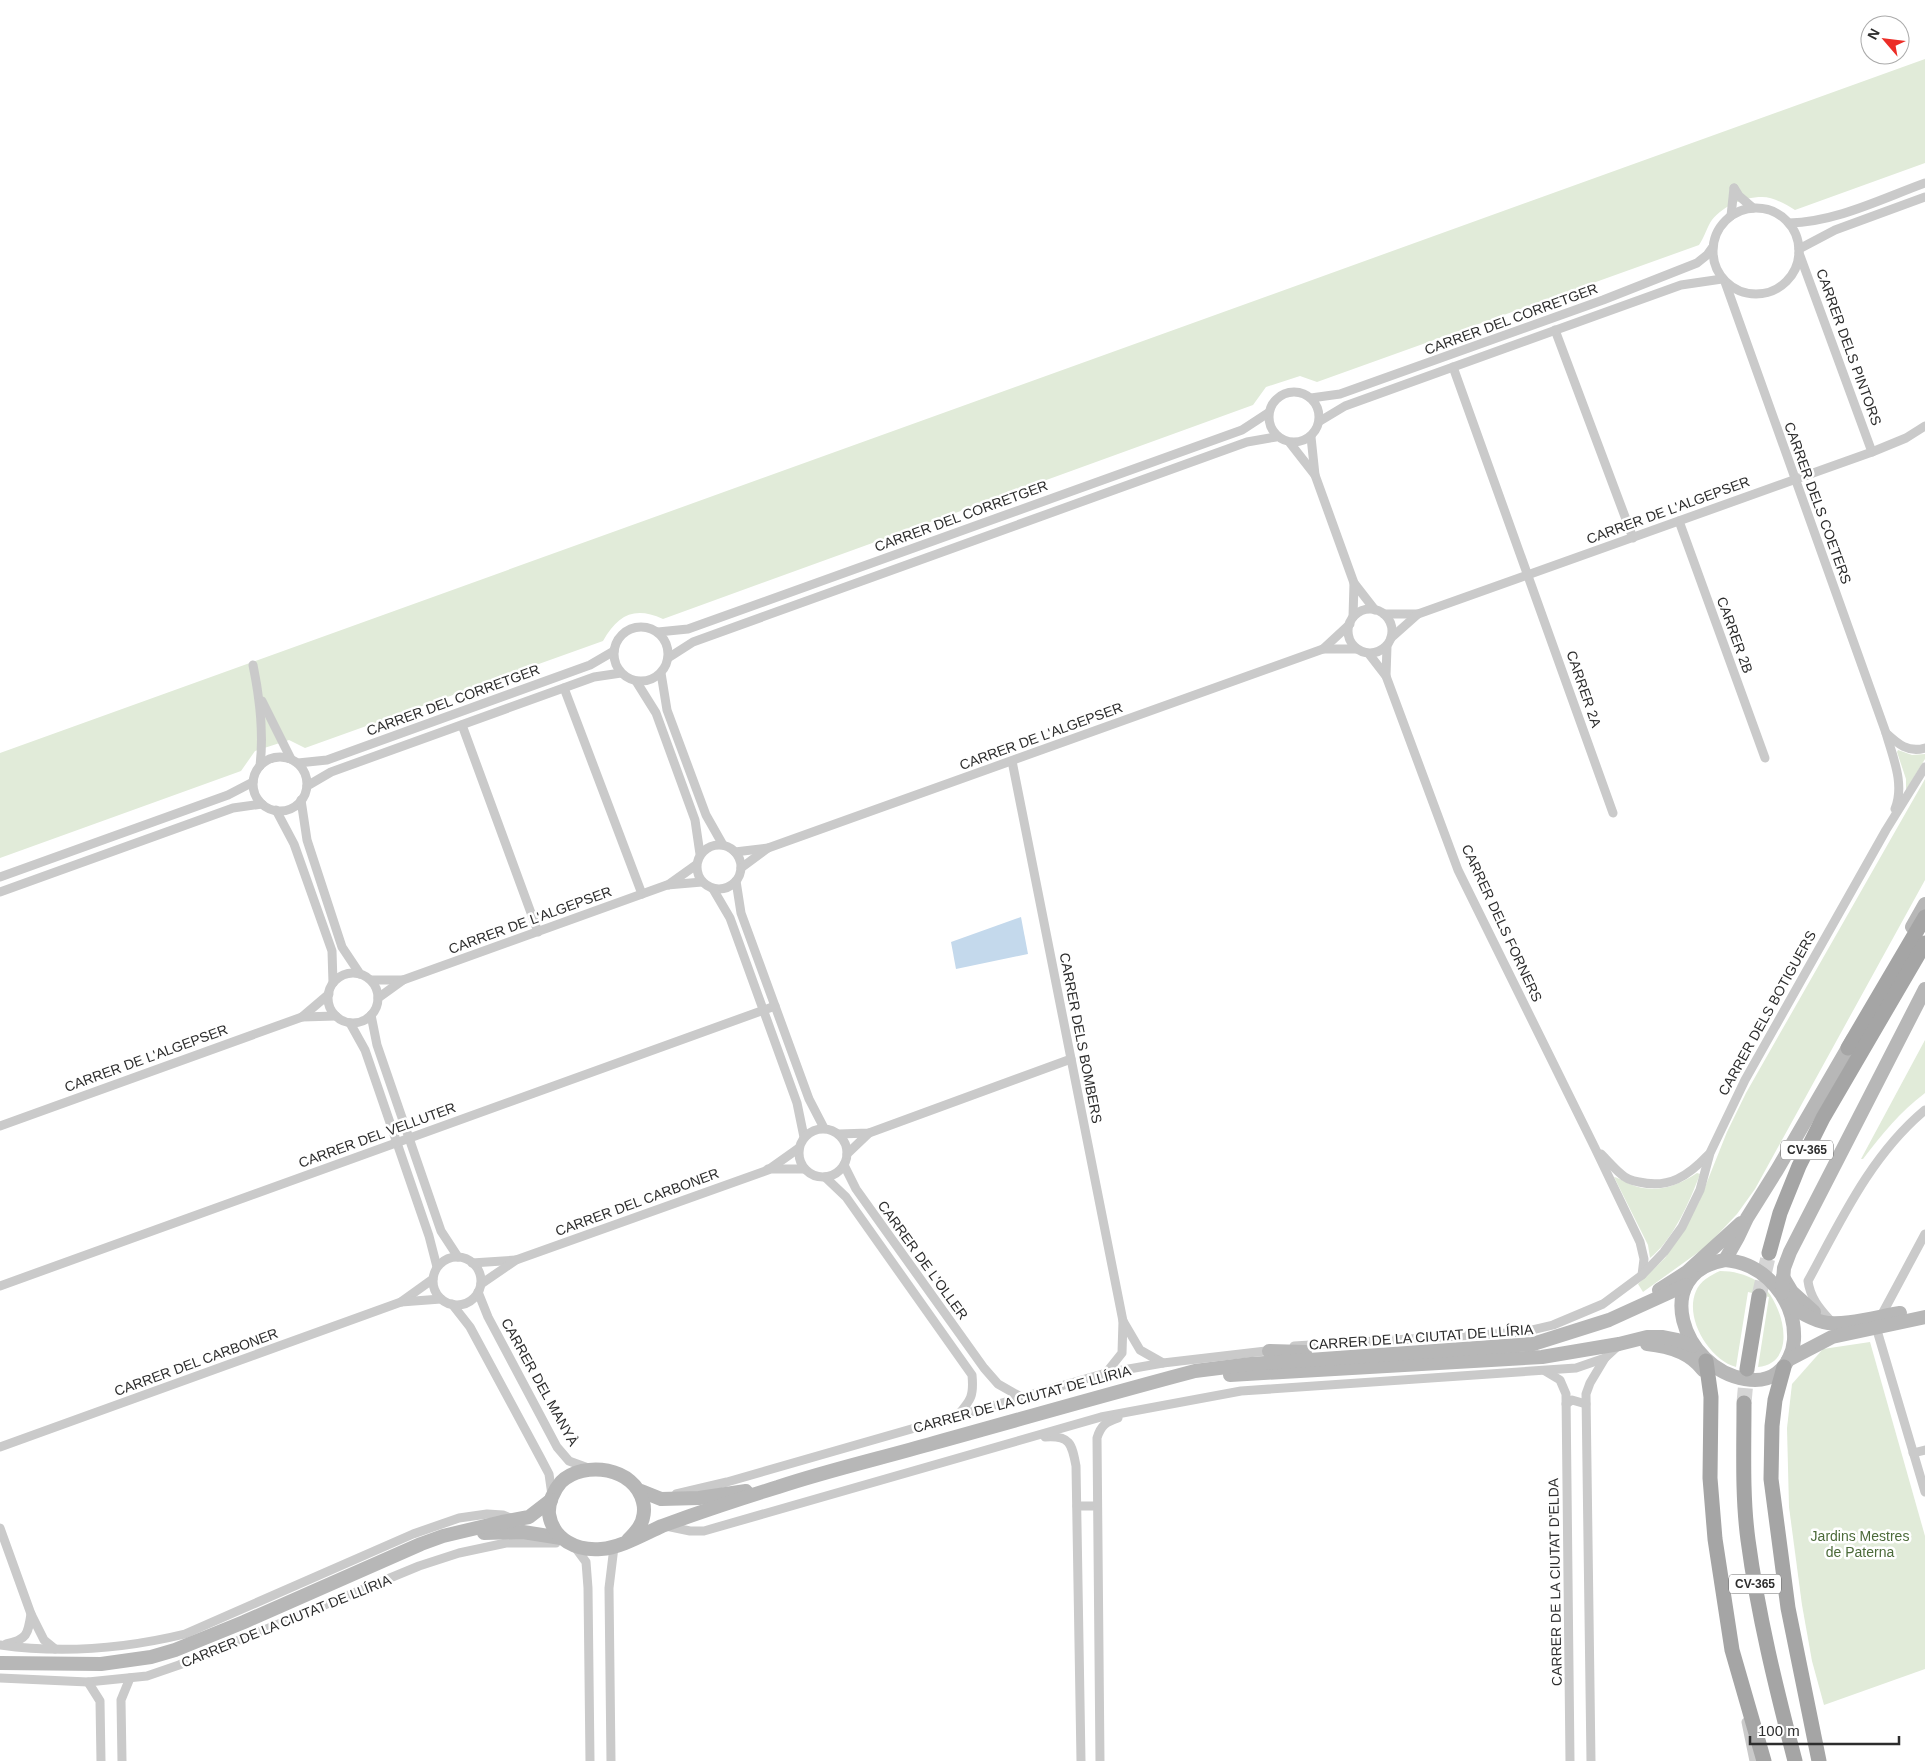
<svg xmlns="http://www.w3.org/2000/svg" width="1925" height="1761" viewBox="0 0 1925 1761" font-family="Helvetica,sans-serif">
<rect width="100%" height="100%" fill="#fff"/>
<g fill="#e1ebd9">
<path d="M1925,59V163L1795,210C1785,204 1773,197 1762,197C1743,197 1720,207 1710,223C1706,230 1704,238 1699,245L1317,382L1300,376L1266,387L1253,405L663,619C634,606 618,615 603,641L305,748L289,740L255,751L241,771L0,858V753Z"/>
<polygon points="1898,750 1912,755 1925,754 1925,759 1906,790 1906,779 1897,752"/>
<polygon points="1925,779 1925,880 1755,1189 1737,1214 1707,1246 1643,1292 1638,1284 1665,1258 1684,1230 1699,1202 1727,1132 1746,1093"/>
<path d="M1925,1040V1093C1899,1113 1883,1133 1863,1159H1861Z"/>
<path d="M1697,1173L1700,1174C1690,1201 1673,1240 1650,1258L1648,1245L1614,1177C1620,1178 1626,1183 1632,1185C1656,1194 1678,1186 1697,1173Z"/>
<path d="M1720,1271C1733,1271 1745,1274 1757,1281C1782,1297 1801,1363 1758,1367L1769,1297L1748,1292L1736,1367C1709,1359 1684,1318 1696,1291C1700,1281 1711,1275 1720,1271Z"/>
<polygon points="1870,1342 1925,1536 1925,1669 1824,1705 1812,1661 1802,1605 1789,1507 1787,1428 1792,1384 1823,1349"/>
</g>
<polygon fill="#c4d9ec" points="1021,917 1028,954 956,969 951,942"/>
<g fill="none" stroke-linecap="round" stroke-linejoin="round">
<g stroke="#d5d5d5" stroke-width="15" stroke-dasharray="15 8" stroke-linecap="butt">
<polyline points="1759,1296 1769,1253"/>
<polyline points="1744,1403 1747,1369"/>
</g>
<g stroke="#cacaca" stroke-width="9">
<polyline points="1734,188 1739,196 1753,208"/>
<circle cx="1756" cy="251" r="43"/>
<polyline points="1731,216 1734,188"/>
<path d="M1789,223C1836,222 1881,199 1925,183"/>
<polyline points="1799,249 1835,230 1925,197"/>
<polyline points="1799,253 1872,452"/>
<path d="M1725,282L1886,733C1893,758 1905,784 1895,809"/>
<polyline points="1555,330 1633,538"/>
<polyline points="1453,367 1613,813"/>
<circle cx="1294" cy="417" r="25"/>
<polyline points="1311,398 1340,394 1603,300 1697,263 1707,255 1712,248"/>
<polyline points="1320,421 1345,406 1681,285 1722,279"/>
<polyline points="1311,437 1315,475 1354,583 1375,610"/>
<polyline points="1290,443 1315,475"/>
<polyline points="1679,521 1765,758"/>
<circle cx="1370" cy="631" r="22"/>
<polyline points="1384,614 1418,614 1872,452 1906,438 1925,426"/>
<polyline points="1353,617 1354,583"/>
<circle cx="641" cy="654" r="27"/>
<polyline points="658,632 688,629 1242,430 1268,413"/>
<polyline points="1391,638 1418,614"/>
<polyline points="1323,649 1350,624"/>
<polyline points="1369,654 1386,676 1458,870 1595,1148 1640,1242 1644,1259 1642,1275"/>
<polyline points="668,658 693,642 1247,442 1276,437"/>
<path d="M253,665C260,699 264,732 260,766"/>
<polyline points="661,673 667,710 706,815 723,845"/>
<polyline points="1386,676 1387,646"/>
<polyline points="636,681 656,713 695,820 700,854"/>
<polyline points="564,688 642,894"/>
<polyline points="262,701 291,759"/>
<polyline points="462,725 538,932"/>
<path d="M1886,733C1898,744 1908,753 1925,748"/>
<circle cx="280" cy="784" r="27"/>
<polyline points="1012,761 1123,1321 1122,1353 1106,1373"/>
<polyline points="298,763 327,760 590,665 614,651"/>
<polyline points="307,786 331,772 594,677 621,673"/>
<polyline points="301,800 307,840 342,947 360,974"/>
<polyline points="276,810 294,844 332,951 333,983"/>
<circle cx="719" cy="867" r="22"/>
<polyline points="735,852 768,848 1323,649 1356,649"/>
<polyline points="741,868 768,848"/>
<polyline points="0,877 228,795 253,782"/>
<polyline points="736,881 741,913 809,1099 824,1128"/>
<polyline points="668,885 696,865"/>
<polyline points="713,889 730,918 797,1103 804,1137"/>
<polyline points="0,892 233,808 262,804"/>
<circle cx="353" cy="998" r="25"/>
<polyline points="371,980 403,980"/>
<polyline points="378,998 403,980 667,885 702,882"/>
<polyline points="371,1015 377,1045 441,1231 458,1257"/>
<polyline points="302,1017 329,994"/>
<polyline points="350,1023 365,1050 429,1236 437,1267"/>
<polyline points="0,1126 302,1017 336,1016"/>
<circle cx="823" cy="1153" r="24"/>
<polyline points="839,1134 869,1133 1071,1059"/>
<polyline points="847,1154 869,1133"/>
<path d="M1601,1154C1608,1161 1614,1168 1621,1174C1625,1178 1633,1181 1639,1182C1669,1189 1688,1176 1708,1155"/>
<polyline points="844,1165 856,1189 984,1368 998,1384 1021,1397"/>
<polyline points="768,1169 804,1169"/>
<path d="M825,1177L846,1197L972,1375C974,1396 971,1400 958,1415"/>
<circle cx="457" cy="1281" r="24"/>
<polyline points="472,1263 516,1260"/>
<polyline points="481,1284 516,1260 768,1170 799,1148"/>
<polyline points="0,1286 775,1006"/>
<polyline points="478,1292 488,1317 557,1447 569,1461 591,1469"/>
<polyline points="401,1302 433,1279"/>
<polyline points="452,1304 470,1327 540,1457 549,1474 552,1495"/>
<polyline points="1881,1316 1925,1234"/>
<path d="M1830,1320C1819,1308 1810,1297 1808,1281C1841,1220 1871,1155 1925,1110"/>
<polyline points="1123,1321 1140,1350 1163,1363"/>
<polyline points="1876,1327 1925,1492"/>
<polyline points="1294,1346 1524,1332 1553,1325 1603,1304 1642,1275 1664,1252 1682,1227 1700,1190 1710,1153 1745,1080 1886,830 1925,767"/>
<polyline points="1545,1371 1560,1380 1566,1394 1570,1761"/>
<polyline points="1566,1404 1572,1400 1586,1404"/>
<path d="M1045,1437C1070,1435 1072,1444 1076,1466L1081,1761"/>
<polyline points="0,1447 401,1302 441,1299"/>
<polyline points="1913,1453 1925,1450"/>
<polyline points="676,1494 727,1482 1106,1373 1163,1363 1274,1350"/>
<polyline points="1077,1506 1097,1506"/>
<polyline points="666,1526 690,1531 704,1531 1101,1417 1241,1391 1576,1368 1605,1358 1619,1345"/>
<polyline points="0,1528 31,1614 44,1640 55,1649"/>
<polyline points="575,1547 586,1562 588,1588 590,1761"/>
<path d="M6,1644C27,1640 28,1634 31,1614"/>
<path d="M0,1645C63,1654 123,1649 185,1634L413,1534L459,1518L487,1514L503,1515L513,1519"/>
<polyline points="0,1678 88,1682 147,1676 179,1665 419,1566 459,1553 506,1543 556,1543"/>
<polyline points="88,1682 100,1701 101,1761"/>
<polyline points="1746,1722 1754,1761"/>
<polyline points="122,1761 121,1700 130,1678"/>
<polyline points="611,1761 609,1588 614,1547"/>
<path d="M1100,1761L1097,1438C1101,1425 1106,1422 1118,1418"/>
<polyline points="1591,1761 1586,1394 1590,1383 1605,1358"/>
</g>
<g stroke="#b7b7b7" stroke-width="14">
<polyline points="1912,927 1925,904"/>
<polyline points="1725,1260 1738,1237 1747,1218 1777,1170 1853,1039"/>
<path d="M1725,1260C1765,1263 1796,1300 1794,1340C1793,1352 1787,1366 1777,1373C1768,1380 1756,1381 1745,1379C1682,1369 1650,1273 1725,1260Z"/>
<polyline points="1783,1277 1792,1292 1814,1312"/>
<polyline points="1659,1290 1687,1272 1741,1223"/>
<polyline points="1782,1294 1784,1268 1790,1252 1925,989"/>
<path d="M1788,1305C1799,1311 1810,1319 1823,1322C1841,1327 1880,1316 1900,1313"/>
<path d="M1647,1344C1668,1346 1690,1352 1703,1370"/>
<polyline points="1269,1351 1305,1352"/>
<polyline points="1788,1360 1832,1337 1925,1317"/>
<polyline points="1230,1375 1542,1357 1619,1344 1647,1337 1663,1337 1678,1340 1693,1346"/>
<polyline points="641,1491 661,1499 699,1498 746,1491"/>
<polyline points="484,1533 523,1532 561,1538"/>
<path d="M628,1540C632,1536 636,1532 639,1527C644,1520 645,1509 643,1502C635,1467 584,1460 561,1482C554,1490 548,1503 549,1514C553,1540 577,1551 601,1549C620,1548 644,1534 662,1526C700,1512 739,1499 778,1487C829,1470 882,1458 934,1443C1021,1419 1108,1394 1195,1371L1251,1364L1533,1344L1609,1320L1686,1285"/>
<polyline points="0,1663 101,1664 151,1657 175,1650 244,1622 421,1544 443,1536 502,1522 529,1517 551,1500"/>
</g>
<g stroke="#a5a5a5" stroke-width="15">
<polyline points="1848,1048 1925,917"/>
<polyline points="1769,1253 1780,1213 1799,1166 1823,1118 1925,943"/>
<polyline points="1706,1361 1711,1397 1710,1478 1715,1539 1732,1650 1764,1761"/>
<polyline points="1784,1367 1775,1400 1772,1426 1771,1479 1788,1608 1819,1761"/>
<polyline points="1747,1369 1759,1296"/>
<path d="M1744,1403C1744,1449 1742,1495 1748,1540C1758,1615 1776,1688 1795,1761"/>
</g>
</g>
<g text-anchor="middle" stroke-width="5" stroke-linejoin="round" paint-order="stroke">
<g fill="#fff" stroke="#6c6c6c" stroke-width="1">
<rect x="1781" y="1140.5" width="52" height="19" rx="4"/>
<rect x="1729" y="1574.5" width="52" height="19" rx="4"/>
</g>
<g font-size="12" font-weight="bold" fill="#2d2d2d">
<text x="1807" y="1154">CV-365</text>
<text x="1755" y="1588">CV-365</text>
</g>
<g font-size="14" fill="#2d2d2d" stroke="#fff">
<text transform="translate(1511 319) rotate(-20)" y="5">CARRER DEL CORRETGER</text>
<text transform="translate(1849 347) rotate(70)" y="5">CARRER DELS PINTORS</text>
<text transform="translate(1818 503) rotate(70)" y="5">CARRER DELS COETERS</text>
<text transform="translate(1668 510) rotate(-20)" y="5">CARRER DE L'ALGEPSER</text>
<text transform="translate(961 516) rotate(-20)" y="5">CARRER DEL CORRETGER</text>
<text transform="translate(1735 635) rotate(70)" y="5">CARRER 2B</text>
<text transform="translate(1584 689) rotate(71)" y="5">CARRER 2A</text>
<text transform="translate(453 700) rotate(-20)" y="5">CARRER DEL CORRETGER</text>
<text transform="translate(1041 736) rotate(-20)" y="5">CARRER DE L'ALGEPSER</text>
<text transform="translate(530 920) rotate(-20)" y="5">CARRER DE L'ALGEPSER</text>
<text transform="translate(1502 923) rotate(65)" y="5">CARRER DELS FORNERS</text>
<text transform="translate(1767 1013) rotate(-61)" y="5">CARRER DELS BOTIGUERS</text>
<text transform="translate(1081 1038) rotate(79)" y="5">CARRER DELS BOMBERS</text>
<text transform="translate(146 1058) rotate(-20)" y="5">CARRER DE L'ALGEPSER</text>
<text transform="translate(377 1135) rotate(-20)" y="5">CARRER DEL VELLUTER</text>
<text transform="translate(637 1202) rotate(-20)" y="5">CARRER DEL CARBONER</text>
<text transform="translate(923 1260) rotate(54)" y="5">CARRER DE L'OLLER</text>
<text transform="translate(1421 1337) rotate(-4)" y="5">CARRER DE LA CIUTAT DE LLÍRIA</text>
<text transform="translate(196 1362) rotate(-20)" y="5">CARRER DEL CARBONER</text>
<text transform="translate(540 1382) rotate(61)" y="5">CARRER DEL MANYÀ</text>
<text transform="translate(1022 1399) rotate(-15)" y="5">CARRER DE LA CIUTAT DE LLÍRIA</text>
<text transform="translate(1555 1582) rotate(-91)" y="5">CARRER DE LA CIUTAT D'ELDA</text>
<text transform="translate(286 1621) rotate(-22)" y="5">CARRER DE LA CIUTAT DE LLÍRIA</text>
</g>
<g font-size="14" fill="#4b6a39" stroke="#fff">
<text x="1860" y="1541">Jardins Mestres<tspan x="1860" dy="16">de Paterna</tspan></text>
</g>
</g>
<g transform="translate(1885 40) rotate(298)"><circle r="24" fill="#ffffff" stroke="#ababab"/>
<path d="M0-4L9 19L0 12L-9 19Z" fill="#ec2d27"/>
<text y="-8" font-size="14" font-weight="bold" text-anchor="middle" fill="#2d2d2d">N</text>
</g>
<path d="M1750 1736v8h149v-8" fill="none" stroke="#2d2d2d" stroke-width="2.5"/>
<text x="1758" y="1736" font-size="15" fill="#2d2d2d" stroke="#ffffff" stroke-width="4" paint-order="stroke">100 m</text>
</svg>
